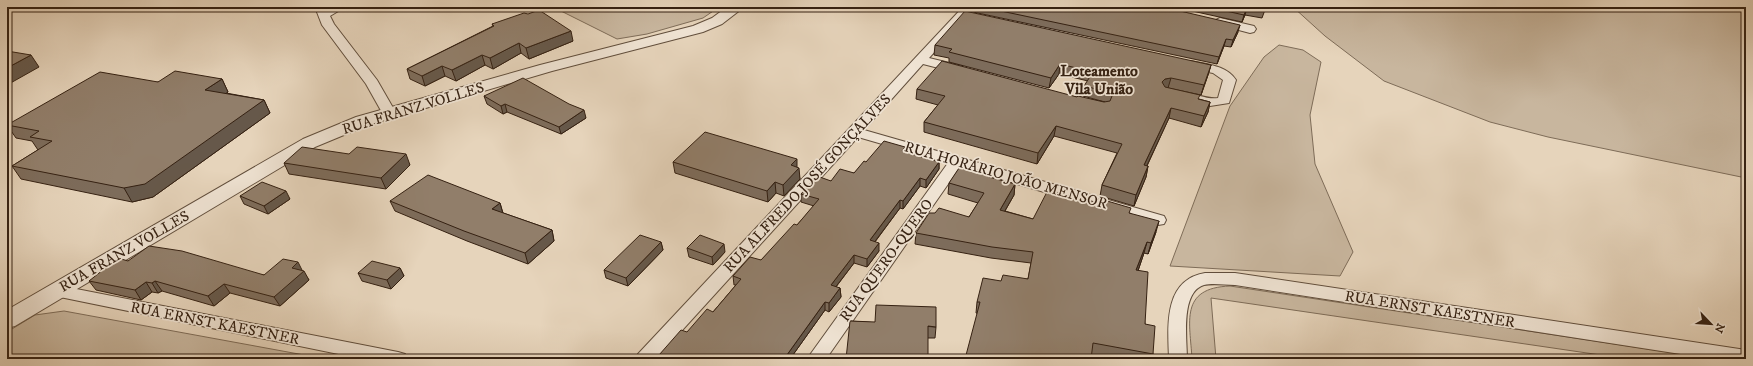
<svg xmlns="http://www.w3.org/2000/svg" width="1753" height="366" viewBox="0 0 1753 366" font-family="'IM FELL DW Pica',serif">
<rect width="100%" height="100%" fill="#e6d4bb"/>
<filter id="stains"><feTurbulence type="fractalNoise" baseFrequency=".005" numOctaves="4"/><feColorMatrix values="0 0 0 0 .2 0 0 0 0 .09 0 0 0 0 .02 0 0 0 .5 -.17"/></filter>
<radialGradient id="worn" r=".72"><stop offset=".6" stop-color="#630" stop-opacity="0"/><stop offset="1" stop-color="#630" stop-opacity=".3"/></radialGradient>
<g fill="#c8b69e" stroke="#7e6c58">
<polygon points="553,7 719,7 703,18 647,34 617,39"/>
<polygon points="1293,7 1746,7 1746,178 1548,137 1490,122 1384,81 1325,36"/>
<polygon points="1279,45 1303,50 1321,62 1310,115 1315,164 1353,252 1340,276 1170,266 1230,106 1264,57"/>
<path d="M1230,286L1714,359H1628L1211,298L1216,359H1192C1190,322 1179,288 1230,286Z"/>
<polygon points="64,311 326,359 7,359 7,332 35,315"/>
</g>
<g fill="none" stroke-linecap="round" stroke-linejoin="round">
<defs>
<g id="minor">
<polygon points="315,7 327,7 327,8 345,7 330,16 334,24 377,80 396,113 394,116 384,116 366,84 322,25"/>
<polygon points="963,7 975,7 929,58 962,66 964,69 962,72 958,73 923,64 864,130 1164,216 1166,220 1164,224 1158,225 1152,224 960,167 826,359 807,359 948,163 858,137 656,359 636,359 638,354"/>
<polygon points="1220,18 1254,26 1256,29 1254,32 1250,33 1216,24 1214,22 1216,20"/>
<path d="M1191,61C1208,65 1226,65 1236,80L1229,103L1210,106L1180,100L1178,97L1180,94C1193,91 1205,100 1218,98L1223,80L1213,73L1187,68L1185,65L1187,62Z"/>
<path d="M1205,273H1235L1746,350V359H1713L1235,285C1225,285 1213,283 1204,285C1180,292 1187,340 1187,359H1169C1168,327 1163,280 1205,273Z"/>
<polygon points="56,285 398,352 405,354 407,359 363,359 50,295 47,291 50,287"/>
</g>
<polygon id="tertiary" points="727,7 744,7 722,24 703,32 552,71 368,125 315,147 15,326 7,328 7,310 303,139 356,117 540,65 693,26 712,18"/>
</defs>
<use href="#minor" stroke="#614e3c" stroke-width="2"/>
<use href="#tertiary" stroke="#614e3c" stroke-width="2"/>
<use href="#minor" fill="#efe3d3" fill-rule="evenodd"/>
<use href="#tertiary" fill="#efe3d3" fill-rule="evenodd"/>
</g>
<g fill="#7d6c5b" stroke="#352112">
<polygon points="512,7 525,7 526,10"/>
<polygon points="973,7 1163,7 1238,32 1231,47 1224,46 1217,64 973,12"/>
<polygon points="1174,7 1266,7 1262,18 1245,15 1242,22"/>
<polygon points="492,24 573,41 529,59 521,53 493,69 485,65 456,81 445,76 425,86 410,79 407,69 493,26"/>
<polygon points="935,45 1211,65 1208,75 1201,95 1168,88 1167,88 1199,99 1210,102 1208,112 1201,127 1169,118 1147,166 1148,166 1146,177 1134,206 1100,196 1102,185 1117,153 1054,136 1037,164 924,132 924,122 938,105 916,99 917,89 1077,97 1105,102 1083,96 1084,86 1088,81 1059,74 1049,88 949,62 949,58 934,55"/>
<polygon points="222,79 228,92 226,93 264,100 270,113 153,197 132,202 21,179 12,166 38,150 32,141 16,138 7,125 158,82"/>
<polygon points="484,96 586,118 561,134 507,112 503,114 487,104"/>
<polygon points="905,152 939,162 939,169 926,188 920,186 903,209 900,208 875,242 879,251 867,267 854,263 836,287 840,288 841,297 829,312 825,310 790,359 660,359 659,355 713,312 736,285 734,285 733,276 761,260 797,225 814,206 801,202 801,194 831,181 854,173 866,162"/>
<polygon points="673,162 797,167 800,179 784,196 776,193 768,202 675,173"/>
<polygon points="284,163 410,165 386,189 289,174"/>
<polygon points="991,174 990,177 1015,184 1014,195 1005,211 1033,219 1130,213 1156,232 1148,254 1144,253 1138,271 1145,324 1153,354 1152,359 1113,359 1091,355 976,313 977,302 1001,281 1028,279 1031,263 991,258 915,244 916,233 969,217 978,203 948,194 949,183"/>
<polygon points="240,196 290,199 268,214 244,204"/>
<polygon points="390,201 500,203 503,213 552,230 554,241 528,264 467,241 395,211"/>
<polygon points="661,242 663,250 628,286 606,278 604,270"/>
<polygon points="687,248 725,252 713,265 689,257"/>
<polygon points="128,261 264,275 302,270 309,280 280,306 230,293 214,306 162,291 158,293 152,292 141,300 96,290 89,281"/>
<polygon points="400,268 404,276 391,289 362,281 358,273"/>
<polygon points="850,321 936,327 935,338 928,338"/>
</g>
<g fill="#66584a" stroke="#352112">
<polygon points="1247,8 1245,15 1242,22 1244,15"/>
<polygon points="1240,25 1238,32 1231,47 1233,40"/>
<polygon points="571,31 573,41 529,59 526,48"/>
<polygon points="1226,39 1224,46 1217,64 1219,57"/>
<polygon points="519,43 521,53 493,69 490,58"/>
<polygon points="31,55 39,67 7,85 7,68"/>
<polygon points="482,55 485,65 456,81 452,70"/>
<polygon points="1060,64 1059,74 1049,88 1051,78"/>
<polygon points="1211,65 1208,75 1201,95 1204,85"/>
<polygon points="442,66 445,76 425,86 422,76"/>
<polygon points="1171,78 1168,88 1163,89 1162,82 1165,79"/>
<polygon points="222,79 228,92 212,103 205,90"/>
<polygon points="264,100 270,113 153,197 132,202 124,188"/>
<polygon points="1210,102 1208,112 1201,127 1204,116"/>
<polygon points="505,104 507,112 503,114 501,106"/>
<polygon points="1171,108 1169,118 1142,176 1144,165"/>
<polygon points="584,110 586,118 561,134 559,127"/>
<polygon points="1056,126 1054,136 1037,164 1038,153"/>
<polygon points="406,154 410,165 386,189 381,178"/>
<polygon points="797,159 797,170 799,168 800,179 784,196 783,185 791,165"/>
<polygon points="939,162 939,169 926,188 926,180"/>
<polygon points="1148,166 1146,177 1134,206 1136,195"/>
<polygon points="920,178 920,186 903,209 903,201"/>
<polygon points="775,182 776,193 768,202 767,191"/>
<polygon points="1015,184 1014,195 999,221 1000,210"/>
<polygon points="286,191 290,199 268,214 264,206"/>
<polygon points="900,200 900,208 870,248 870,240"/>
<polygon points="500,203 503,214 492,209"/>
<polygon points="1159,221 1156,232 1148,254 1151,243"/>
<polygon points="552,230 554,241 528,264 525,253"/>
<polygon points="661,242 663,250 628,286 626,278"/>
<polygon points="1147,242 1144,253 1134,282 1136,270"/>
<polygon points="879,243 879,251 867,267 867,259"/>
<polygon points="724,244 725,252 713,265 712,257"/>
<polygon points="854,255 854,263 831,293 831,285"/>
<polygon points="298,262 303,272 304,271 309,280 280,306 274,297 292,268"/>
<polygon points="400,268 404,276 391,289 387,280"/>
<polygon points="155,281 162,291 158,293 152,283"/>
<polygon points="146,282 152,292 141,300 135,290"/>
<polygon points="224,284 230,293 214,306 208,296"/>
<polygon points="840,288 841,297 829,312 829,303"/>
<polygon points="825,302 825,310 790,359 784,359"/>
</g>
<g fill="#917e6a" stroke="#352112">
<polygon points="982,7 1163,7 1240,25 1233,40 1226,39 1219,57"/>
<polygon points="1208,7 1266,7 1264,11 1247,8 1244,15"/>
<polygon points="539,10 571,31 526,48 519,43 490,58 482,55 452,70 442,66 422,76 407,69 494,26 492,24 524,13 528,14"/>
<polygon points="965,11 1211,65 1204,85 1171,78 1165,79 1162,82 1165,87 1200,95 1198,99 1210,102 1204,116 1171,108 1144,165 1148,166 1136,195 1102,185 1122,144 1056,126 1038,153 924,122 945,96 917,89 942,61 1077,97 1078,96 1104,102 1110,101 1112,96 1109,92 1084,86 1093,72 1060,64 1051,78 949,52 952,49 935,45"/>
<polygon points="7,51 31,55 7,68"/>
<polygon points="175,71 222,79 205,90 264,100 145,184 124,188 12,166 52,141 30,137 39,131 7,125 100,72 158,82"/>
<polygon points="523,78 569,104 584,110 559,127 505,104 501,106 484,96"/>
<polygon points="705,132 797,159 791,165 799,168 783,185 775,182 767,191 673,162"/>
<polygon points="884,141 905,147 902,151 939,162 926,180 920,178 903,201 900,200 870,240 879,243 867,259 854,255 831,285 840,288 829,303 825,302 784,359 669,359 659,355 681,330 687,332 707,309 713,312 741,279 733,276 750,257 761,260 794,224 797,225 819,199 801,194 817,176 831,181 840,169 854,173 864,161 866,162"/>
<polygon points="302,147 349,154 357,147 406,154 381,178 284,163"/>
<polygon points="961,165 991,174 989,177 1015,184 1000,210 1033,219 1048,190 1095,202 1097,198 1131,208 1129,213 1159,221 1151,243 1147,242 1136,270 1148,272 1145,324 1155,326 1153,354 1093,343 1091,359 965,359 980,302 977,302 983,278 1001,281 1003,275 1028,279 1033,252 992,247 916,233 929,213 935,213 939,208 969,217 984,193 949,183"/>
<polygon points="428,175 500,203 492,209 552,230 525,253 464,231 390,201"/>
<polygon points="262,182 286,191 264,206 240,196"/>
<polygon points="640,235 661,242 626,278 604,270"/>
<polygon points="700,235 724,244 712,257 687,248"/>
<polygon points="149,246 182,251 264,275 283,259 298,262 292,268 304,271 274,297 224,284 208,296 155,281 152,283 146,282 135,290 89,281 118,258 128,261"/>
<polygon points="372,261 400,268 387,280 358,273"/>
<polygon points="876,305 936,307 936,327 928,326 928,359 846,359 850,321 875,322"/>
</g>
<g text-anchor="middle" stroke-width="3.5" stroke-linejoin="round" paint-order="stroke">
<g font-size="15" fill="#352112" stroke="#efe3d3">
<text transform="translate(413 108) rotate(-17)" y="5">RUA FRANZ VOLLES</text>
<text transform="translate(1006 175) rotate(16)" y="5">RUA HORÁRIO JOÃO MENSOR</text>
<text transform="translate(807 183) rotate(-47)" y="5">RUA ALFREDO JOSÉ GONÇALVES</text>
<text transform="translate(124 251) rotate(-30)" y="5">RUA FRANZ VOLLES</text>
<text transform="translate(886 260) rotate(-54)" y="5">RUA QUERO-QUERO</text>
<text transform="translate(1430 309) rotate(9)" y="5">RUA ERNST KAESTNER</text>
<text transform="translate(215 323) rotate(11)" y="5">RUA ERNST KAESTNER</text>
</g>
<g font-size="16" font-weight="bold" fill="#352112" stroke="#efe3d3">
<text x="1099" y="76">Loteamento<tspan x="1099" dy="18">Vila União</tspan></text>
</g>
</g>
<rect width="1753" height="366" fill="none" stroke="#e6d4bb" stroke-width="24"/>
<rect x="8" y="8" width="1737" height="350" fill="none" stroke="#352112" stroke-width="2"/>
<rect x="12" y="12" width="1729" height="342" fill="none" stroke="#352112"/>
<g transform="translate(1711 324) rotate(115)" stroke="#efe3d3" stroke-width="3" paint-order="stroke">
<path d="M0-3L7 15L0 10L-7 15Z" fill="#352112"/>
<text y="-6" font-size="11" font-weight="bold" text-anchor="middle" fill="#352112">N</text>
</g>
<rect width="100%" height="100%" filter="url(#stains)"/>
<rect width="100%" height="100%" fill="url(#worn)"/>
</svg>
